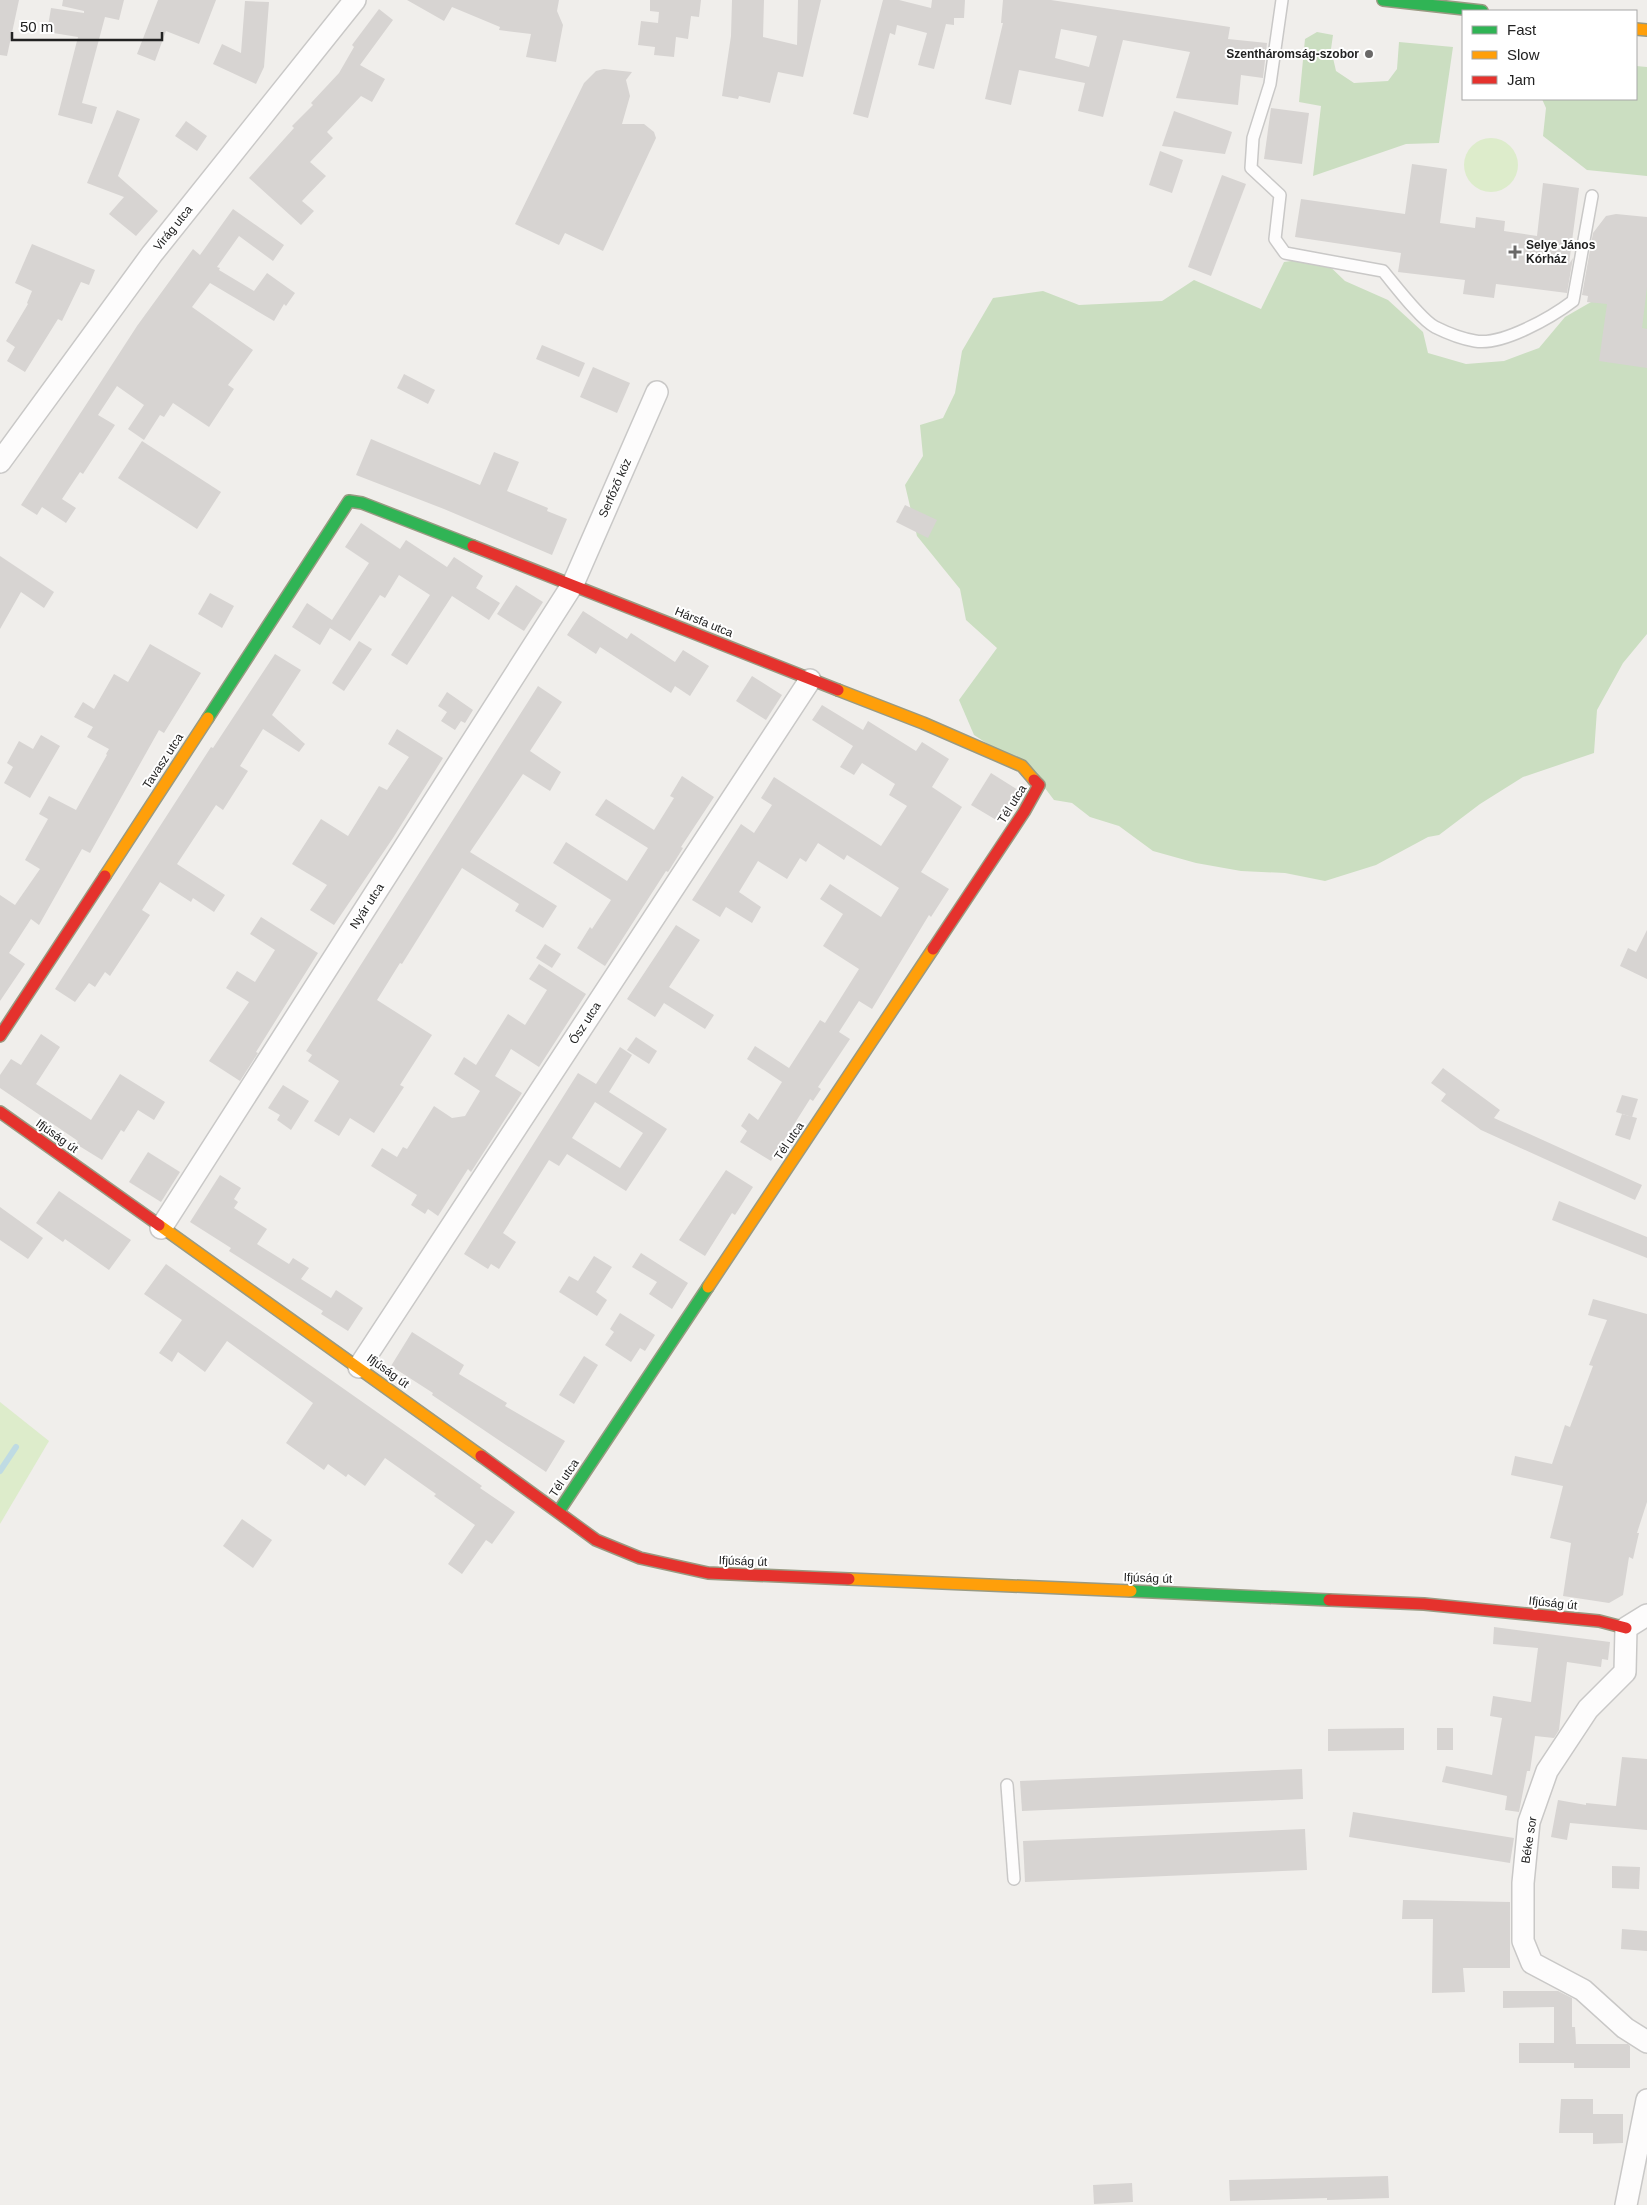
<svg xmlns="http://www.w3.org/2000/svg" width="1647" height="2205" viewBox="0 0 1647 2205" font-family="Helvetica,sans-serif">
<rect width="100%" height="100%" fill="#f0eeeb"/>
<g fill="#ddeccb">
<circle cx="1491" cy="165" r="27"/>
<polygon points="0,1402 49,1441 0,1524"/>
</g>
<g fill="#cbdec1">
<polygon points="1317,32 1333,35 1331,49 1336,71 1354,83 1388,81 1397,69 1399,42 1453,47 1439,143 1406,144 1313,176 1321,106 1299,102 1305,39"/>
<polygon points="1636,66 1647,67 1647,176 1587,170 1543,136 1546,108 1542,99 1636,99"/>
<polygon points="1320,257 1345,281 1388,300 1423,332 1428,353 1466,364 1504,361 1539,348 1565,317 1624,283 1647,266 1647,634 1623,663 1597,710 1594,753 1523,777 1480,804 1439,835 1428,837 1376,865 1325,881 1285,873 1241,871 1196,863 1153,851 1119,826 1090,817 1072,803 1054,800 1035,775 974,735 959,700 997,648 966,620 960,589 917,536 905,485 923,456 920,425 943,418 955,393 962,351 993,298 1043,291 1079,305 1162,301 1194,280 1261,309 1284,262"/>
</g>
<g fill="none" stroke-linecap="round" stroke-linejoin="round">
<polyline stroke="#bfdbe3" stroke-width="6" points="0,1471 16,1447"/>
</g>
<g fill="#d7d4d2" fill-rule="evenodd">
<polygon points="0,0 19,0 7,56 0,55"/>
<polygon points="63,0 124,0 119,20 105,17 82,103 97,107 92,124 58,115 78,37 47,32 51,8 84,13 84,11 62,6"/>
<polygon points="158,0 216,0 199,44 166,31 155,61 137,54"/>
<polygon points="407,0 559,0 557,11 563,25 556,62 526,57 531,34 499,30 500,27 452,7 444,21"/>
<polygon points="650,0 701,0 699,17 691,16 688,39 676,37 674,57 654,55 655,47 638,45 641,21 658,23 659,12 650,11"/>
<polygon points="732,0 764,0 763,37 797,45 798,0 821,0 803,77 778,72 770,103 739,96 738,99 722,96 731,36"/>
<polygon points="883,0 899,0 931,8 932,0 965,0 964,18 954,18 954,25 946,24 934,69 918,65 927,33 897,25 895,35 890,33 868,118 853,114"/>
<path d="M1003,0H1051L1230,27L1228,39L1267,43L1263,78L1241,75L1238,105L1176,98L1190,52L1123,40L1103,117L1078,111L1085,83L1019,70L1011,105L985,99L1003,23H1001ZM1061,29L1097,36L1089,67L1055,58Z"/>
<polygon points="245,1 269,2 264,67 256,84 213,64 222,44 241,53"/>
<polygon points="379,9 393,20 360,65 385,79 372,102 361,96 327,132 333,138 310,162 326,176 302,201 314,211 301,225 249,178 294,128 292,126 313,105 311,103 339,73 354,47 352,45"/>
<polygon points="604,69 632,72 626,80 630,96 622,124 644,124 654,132 656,138 603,251 565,233 559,245 515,224 584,83 596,71"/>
<polygon points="1271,108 1309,113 1302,164 1264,159"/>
<polygon points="117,110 140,119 118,176 158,211 136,236 109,214 124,197 87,183"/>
<polygon points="1174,111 1232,132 1225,154 1162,146"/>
<polygon points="186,121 207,136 197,151 175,136"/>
<polygon points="1160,151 1183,160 1172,193 1149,185"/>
<polygon points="1412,164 1447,169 1440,223 1475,228 1476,217 1505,221 1504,231 1537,236 1543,183 1579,188 1569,264 1573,258 1567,293 1496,284 1494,298 1463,294 1465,280 1398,272 1401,253 1295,237 1301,199 1405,214"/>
<polygon points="1222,175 1246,184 1211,276 1188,267"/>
<polygon points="233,209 284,245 273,261 239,236 217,267 220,268 219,270 254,291 267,273 295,293 286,306 284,304 274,321 210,283 192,307 253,350 228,385 234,389 209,427 173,403 164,417 160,415 144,440 128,429 144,405 117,386 98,415 115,425 83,474 80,472 62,499 76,508 66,523 42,507 37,515 21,505 137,326 193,249 200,255"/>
<polygon points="1616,214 1647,217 1647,287 1642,328 1647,329 1647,368 1599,361 1607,304 1587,302 1588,296 1582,295 1593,233 1606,216"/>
<polygon points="32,244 95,270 89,285 81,282 62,321 58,319 25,372 7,361 15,347 6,341 28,304 27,303 32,291 15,283"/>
<polygon points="542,345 585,363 579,377 536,359"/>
<polygon points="593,367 630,383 617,413 580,397"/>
<polygon points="404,374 435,390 428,404 397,388"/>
<polygon points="371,439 480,485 494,452 519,462 507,491 548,508 547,511 567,519 552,555 444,509 356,475"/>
<polygon points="142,441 221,492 197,529 118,478"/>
<polygon points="905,505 937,520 928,538 896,522"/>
<polygon points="361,523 400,549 406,540 447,567 454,557 483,576 476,588 500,603 489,620 452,596 407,665 391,655 430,595 399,575 385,598 380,595 350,641 330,628 320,645 292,627 307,603 332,620 369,563 345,547"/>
<polygon points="0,556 54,592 44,608 21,592 0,629"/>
<polygon points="516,585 543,602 524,631 497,614"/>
<polygon points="210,593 234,606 222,628 198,614"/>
<polygon points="583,611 627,639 631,633 675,662 683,650 709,666 690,696 675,686 671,693 600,647 596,654 567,635"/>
<polygon points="359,641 372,649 344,691 332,683"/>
<polygon points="150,644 201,673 164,733 159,730 90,853 82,849 39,925 31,919 9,953 25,964 0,1001 0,895 15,905 40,869 25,860 48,819 39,814 49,796 76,810 107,755 106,754 109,749 87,737 93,727 74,717 83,702 94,709 114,674 128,682"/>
<polygon points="275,654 301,670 272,715 305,744 299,752 263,729 240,766 248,771 223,810 216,805 177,864 225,895 214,912 193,898 191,902 160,882 142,910 150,915 110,976 105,972 95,987 89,983 75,1002 55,989 211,747 213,748"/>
<polygon points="752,676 782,695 766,720 736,701"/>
<polygon points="538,686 562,702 530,751 561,772 550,791 523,774 470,852 557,906 543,928 515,911 519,904 462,868 402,964 400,963 377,1000 432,1035 400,1085 404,1087 374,1133 350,1118 339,1136 314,1121 339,1081 308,1061 312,1055 306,1051"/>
<polygon points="447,692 473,710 465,723 461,721 455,730 441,721 447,712 438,706"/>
<polygon points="822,705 863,730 868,721 916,751 922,742 949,759 932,787 962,807 921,872 949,889 931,917 929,915 872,1009 859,1001 839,1032 850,1039 818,1087 821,1089 813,1101 810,1099 771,1161 740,1142 747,1131 741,1126 749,1113 758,1120 782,1082 747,1059 755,1046 789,1068 820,1020 825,1023 859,969 823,946 843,914 820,899 830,884 881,917 899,888 847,855 844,860 818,843 806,862 800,858 787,879 758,861 739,892 761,907 752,923 726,907 720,917 692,900 741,824 754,833 772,805 761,798 774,777 881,846 907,806 889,795 895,784 862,763 854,775 840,767 853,746 812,720"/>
<polygon points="397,729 443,758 393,838 334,925 310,910 327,885 292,864 321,819 348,836 379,786 387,790 409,757 388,744"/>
<polygon points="41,735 60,746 30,798 4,783 13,767 7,763 19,741 33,749"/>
<polygon points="991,773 1018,790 998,821 971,805"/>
<polygon points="682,776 714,797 681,847 683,848 668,872 666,871 605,966 577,948 590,927 592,929 611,900 553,863 566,842 627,881 648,848 595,815 606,799 654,830 674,798 670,796"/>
<polygon points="261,917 318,953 256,1052 258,1053 240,1081 209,1061 249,1002 226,988 237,971 255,982 275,950 250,934"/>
<polygon points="676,925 700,940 669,987 714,1015 705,1029 664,1003 655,1017 627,999"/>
<polygon points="1647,930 1647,979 1620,966 1628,948 1636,952"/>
<polygon points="545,944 561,954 552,968 536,958"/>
<polygon points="539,964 586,994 539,1067 511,1049 495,1076 522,1093 471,1172 468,1169 438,1216 428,1209 425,1214 411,1205 417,1195 371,1166 382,1148 397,1157 403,1147 407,1149 434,1106 452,1118 465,1116 480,1091 454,1074 464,1057 476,1065 508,1014 525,1025 547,990 529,979"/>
<polygon points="41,1034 60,1047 36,1084 91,1120 120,1074 165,1102 154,1120 138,1110 124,1132 121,1130 102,1160 76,1144 78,1141 0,1088 0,1075 11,1059 21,1065"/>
<polygon points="636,1037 657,1051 649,1064 627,1050"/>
<path d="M620,1047L632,1055L609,1092L667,1129L626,1191L567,1154L559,1166L549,1160L503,1233L516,1242L499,1269L491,1264L488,1269L464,1254L578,1073L596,1084ZM595,1102L643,1133L620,1168L572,1138Z"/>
<polygon points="1443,1068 1500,1110 1494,1118 1642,1185 1635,1200 1481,1130 1441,1101 1446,1094 1431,1083"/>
<polygon points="283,1085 309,1101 291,1130 277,1120 280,1115 268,1108"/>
<polygon points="1622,1095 1638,1099 1632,1117 1616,1112"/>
<polygon points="1622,1114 1637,1118 1630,1140 1615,1135"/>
<polygon points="148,1152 180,1172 161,1202 129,1182"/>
<polygon points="726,1170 753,1187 735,1215 732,1213 705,1256 679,1240"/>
<polygon points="220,1175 241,1188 234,1199 238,1202 234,1208 267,1229 257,1244 289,1264 293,1258 309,1268 301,1279 331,1298 336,1290 363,1308 348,1331 321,1314 323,1311 229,1251 231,1248 190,1222"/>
<polygon points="59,1191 131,1240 109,1270 65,1239 63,1242 36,1223"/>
<polygon points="1559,1201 1647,1237 1647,1258 1552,1220"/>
<polygon points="0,1207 43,1238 28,1259 0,1240"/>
<polygon points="641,1253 688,1283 672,1309 649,1294 657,1282 632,1267"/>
<polygon points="594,1256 612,1267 596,1292 607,1300 597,1316 559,1292 569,1276 578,1281"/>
<polygon points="166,1264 482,1486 480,1488 515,1512 492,1544 486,1540 462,1574 448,1564 475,1525 434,1496 436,1494 385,1458 365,1486 348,1474 346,1477 328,1464 324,1470 286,1443 313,1403 227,1341 205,1372 178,1352 172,1362 159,1353 182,1320 144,1294"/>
<polygon points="1593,1299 1647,1314 1647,1502 1637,1533 1639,1533 1633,1559 1629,1557 1623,1595 1609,1603 1563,1596 1571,1543 1550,1538 1563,1486 1511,1475 1515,1456 1552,1464 1565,1425 1570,1427 1593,1366 1589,1365 1607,1320 1588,1315"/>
<polygon points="620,1313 655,1335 645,1351 640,1348 631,1362 605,1345 614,1332 610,1329"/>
<polygon points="412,1332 464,1365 459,1374 507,1403 505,1406 565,1441 546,1472 432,1395 433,1393 391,1366"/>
<polygon points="584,1356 598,1365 574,1404 559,1395"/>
<polygon points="242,1519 272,1540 253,1568 223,1546"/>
<polygon points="1494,1627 1610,1642 1608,1660 1602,1659 1601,1667 1567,1662 1559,1730 1554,1738 1535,1736 1530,1771 1527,1771 1519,1812 1505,1810 1507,1796 1442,1782 1446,1766 1492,1775 1502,1718 1490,1716 1493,1696 1531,1702 1538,1648 1493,1644"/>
<polygon points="1404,1728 1404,1750 1328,1751 1328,1729"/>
<rect x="1437" y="1728" width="16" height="22"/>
<polygon points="1622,1757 1647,1759 1647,1830 1570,1823 1567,1840 1551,1837 1558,1800 1586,1805 1586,1803 1616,1806"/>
<polygon points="1302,1769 1303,1799 1022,1811 1020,1781"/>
<polygon points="1353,1812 1514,1838 1510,1863 1349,1837"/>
<polygon points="1305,1829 1307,1870 1025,1882 1023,1841"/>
<polygon points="1612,1866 1640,1867 1639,1889 1612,1888"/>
<polygon points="1403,1900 1510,1902 1510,1968 1463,1968 1465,1992 1432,1993 1433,1919 1402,1919"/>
<polygon points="1622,1929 1647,1931 1647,1951 1621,1949"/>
<polygon points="1503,1991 1558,1991 1572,1998 1572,2027 1575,2027 1576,2044 1628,2044 1630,2046 1630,2068 1574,2068 1574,2063 1519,2063 1519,2043 1554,2043 1554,2007 1503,2008"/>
<polygon points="1561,2099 1593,2099 1593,2114 1623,2114 1623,2143 1593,2144 1593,2133 1559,2133"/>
<polygon points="1388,2176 1389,2198 1327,2200 1327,2198 1230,2201 1229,2180"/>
<polygon points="1132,2183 1133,2202 1094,2204 1093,2185"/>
</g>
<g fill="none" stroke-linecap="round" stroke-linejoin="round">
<defs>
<g id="lane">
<path d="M1282,0L1270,84L1253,138L1251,168L1280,195L1275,239L1285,253L1383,271C1394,284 1421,320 1435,327C1447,333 1463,339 1475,341C1502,346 1552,317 1573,301L1592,196"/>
<polyline points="1007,1785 1014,1879"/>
</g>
<g id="street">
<polyline points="0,462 152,254 355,0"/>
<polyline points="161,1228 573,584 657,392"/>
<polyline points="359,1367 810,680"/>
<polyline points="1647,1615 1626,1628 1625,1672 1588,1709 1547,1771 1529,1822 1523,1883 1523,1941 1532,1963 1583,1990 1625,2028 1647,2042"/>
<polyline points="1626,2205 1647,2100"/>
</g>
<g id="fast">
<polyline points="1383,0 1482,11"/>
<polyline points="208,718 349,501 362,503 473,546"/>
<polyline points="559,1511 708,1287"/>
<polyline points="1131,1591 1329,1600"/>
</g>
<g id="slow">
<polyline points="1636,29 1647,30"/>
<polyline points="838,690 923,723 1022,766 1034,780"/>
<polyline points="105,876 208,718"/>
<polyline points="159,1225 481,1456"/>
<polyline points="708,1287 933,949"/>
<polyline points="849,1579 1131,1591"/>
</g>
<g id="jam">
<polyline points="473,546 838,690"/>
<polyline points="933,949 1024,812 1039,785 1034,780"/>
<polyline points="0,1036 105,876"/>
<polyline points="0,1112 159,1225"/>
<polyline points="481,1456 596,1540 640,1558 708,1573 849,1579"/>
<polyline points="1329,1600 1424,1604 1599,1621 1626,1628"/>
</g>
</defs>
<use href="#lane" stroke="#c9c8c7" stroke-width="14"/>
<use href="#street" stroke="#c9c8c7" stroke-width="24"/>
<use href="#fast" stroke="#999a82" stroke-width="14"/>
<use href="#slow" stroke="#999a82" stroke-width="14"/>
<use href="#jam" stroke="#999a82" stroke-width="14"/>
<use href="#lane" stroke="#fdfcfc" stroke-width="11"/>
<use href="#street" stroke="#fdfcfc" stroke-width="21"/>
<use href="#fast" stroke="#30b455" stroke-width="11"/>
<use href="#slow" stroke="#ff9f0a" stroke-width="11"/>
<use href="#jam" stroke="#e5322d" stroke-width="11"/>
</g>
<g fill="#6a6968" stroke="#fff" stroke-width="2">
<circle cx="1369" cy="54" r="5"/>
<path d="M1512.5 244.5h5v5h5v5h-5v5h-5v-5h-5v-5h5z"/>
</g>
<g text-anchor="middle" stroke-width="4" stroke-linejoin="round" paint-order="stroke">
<g font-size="12" font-weight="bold" fill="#222" stroke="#fff" text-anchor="end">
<text x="1359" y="58">Szentháromság-szobor</text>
<text x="1526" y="249" text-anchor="start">Selye János<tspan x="1526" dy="14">Kórház</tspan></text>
</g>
<g font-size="12" fill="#222" stroke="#fff">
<text transform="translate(173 228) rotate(-51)" y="4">Virág utca</text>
<text transform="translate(615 488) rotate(-66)" y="4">Serfőző köz</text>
<text transform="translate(704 622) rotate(22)" y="4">Hársfa utca</text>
<text transform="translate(163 761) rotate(-57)" y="4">Tavasz utca</text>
<text transform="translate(1012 804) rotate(-58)" y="4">Tél utca</text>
<text transform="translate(367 906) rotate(-57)" y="4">Nyár utca</text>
<text transform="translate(585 1023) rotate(-57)" y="4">Ősz utca</text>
<text transform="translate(57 1136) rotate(36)" y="4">Ifjúság út</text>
<text transform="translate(789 1141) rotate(-56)" y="4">Tél utca</text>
<text transform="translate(388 1371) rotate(36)" y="4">Ifjúság út</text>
<text transform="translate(564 1478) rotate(-56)" y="4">Tél utca</text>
<text transform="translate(743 1561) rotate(2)" y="4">Ifjúság út</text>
<text transform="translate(1148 1578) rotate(2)" y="4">Ifjúság út</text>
<text transform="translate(1553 1603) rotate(6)" y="4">Ifjúság út</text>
<text transform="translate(1529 1840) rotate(-81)" y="4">Béke sor</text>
</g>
</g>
<rect x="1462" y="10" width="175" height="90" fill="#ffffff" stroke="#a7a7a7"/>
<rect x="1472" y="26" width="25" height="8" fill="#30b455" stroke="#a7a7a7"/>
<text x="1507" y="35" font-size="15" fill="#222222">Fast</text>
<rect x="1472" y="51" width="25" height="8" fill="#ff9f0a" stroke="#a7a7a7"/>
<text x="1507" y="60" font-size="15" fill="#222222">Slow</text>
<rect x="1472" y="76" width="25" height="8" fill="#e5322d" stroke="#a7a7a7"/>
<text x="1507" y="85" font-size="15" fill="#222222">Jam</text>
<path d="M12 32v8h150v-8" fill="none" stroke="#222222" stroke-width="2.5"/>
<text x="20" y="32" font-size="15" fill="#222222" stroke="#ffffff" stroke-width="4" paint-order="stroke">50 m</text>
</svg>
